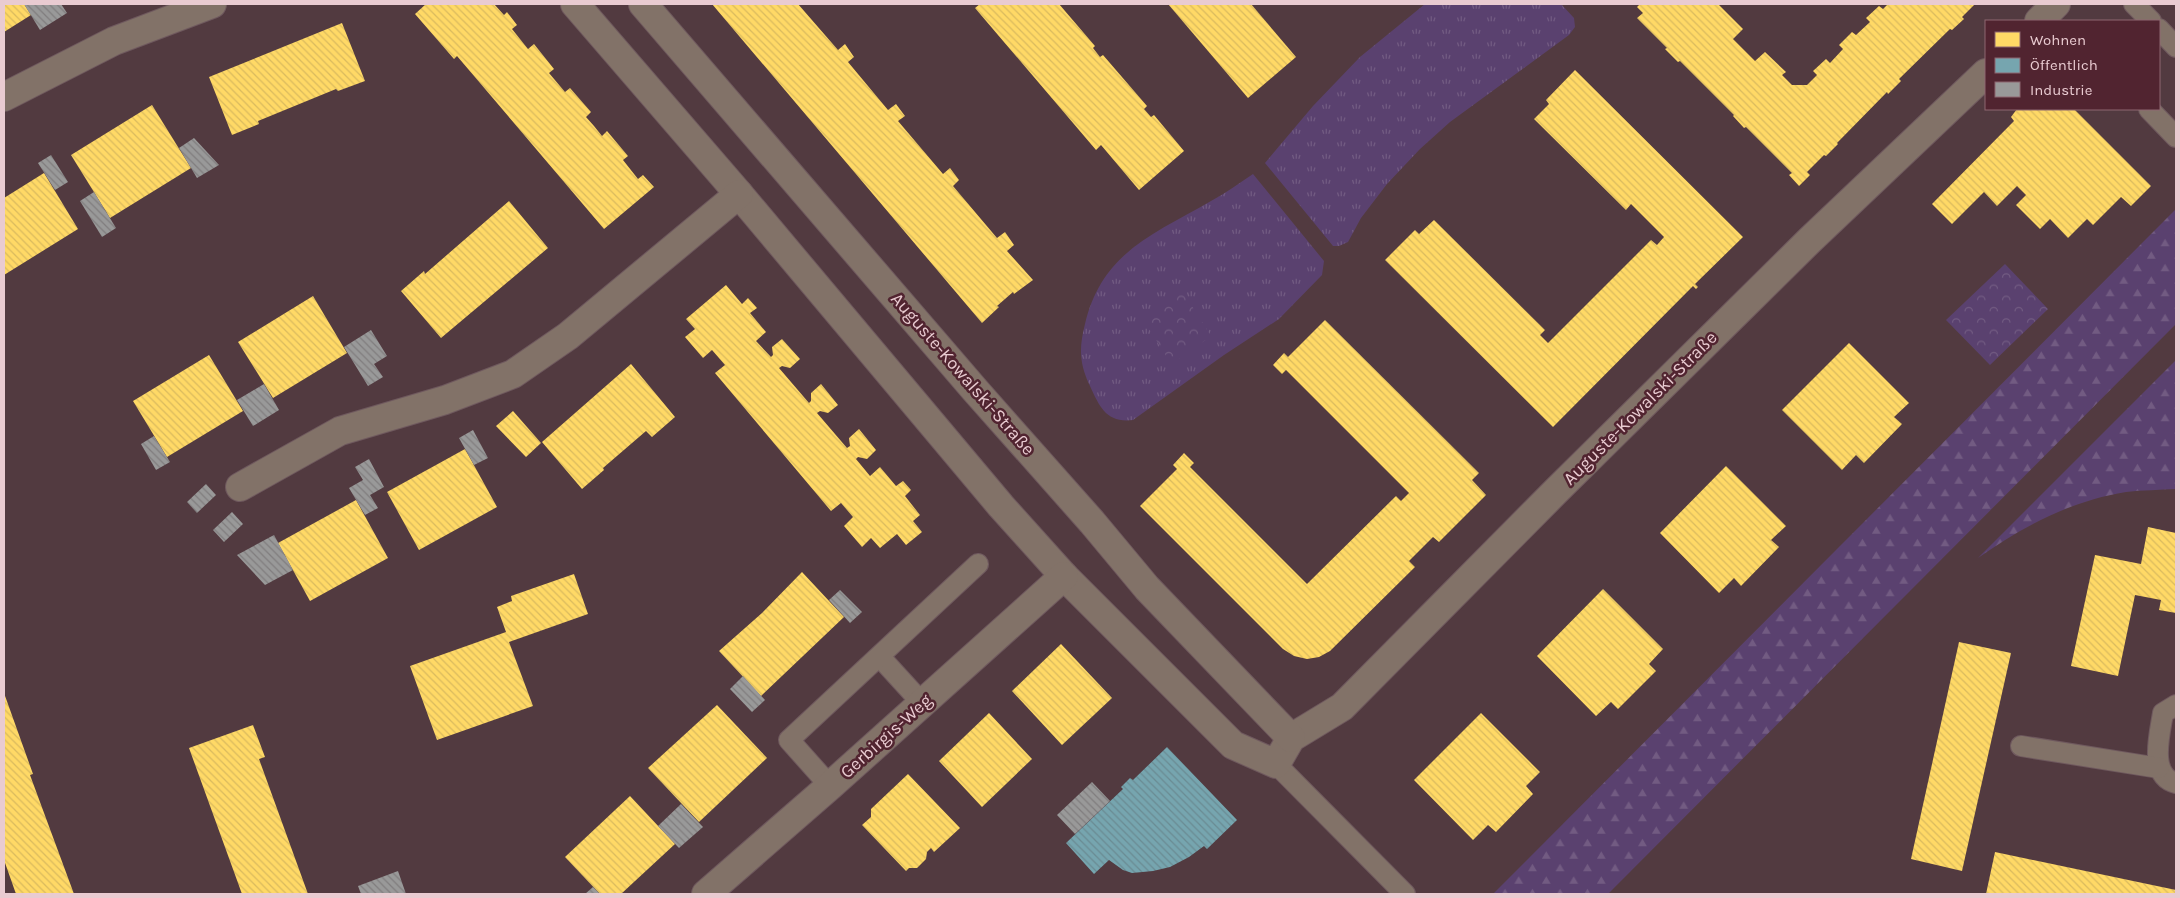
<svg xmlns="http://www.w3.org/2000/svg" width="2180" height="898" viewBox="0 0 2180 898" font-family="Karla,sans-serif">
<defs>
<pattern id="grass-tufts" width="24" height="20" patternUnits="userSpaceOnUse" patternTransform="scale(1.25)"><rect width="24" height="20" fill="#5a416f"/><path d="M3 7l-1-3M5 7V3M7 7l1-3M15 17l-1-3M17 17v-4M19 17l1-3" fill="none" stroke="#725b82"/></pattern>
<pattern id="forest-firs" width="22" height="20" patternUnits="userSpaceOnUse" patternTransform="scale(1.25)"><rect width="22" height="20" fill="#5a416f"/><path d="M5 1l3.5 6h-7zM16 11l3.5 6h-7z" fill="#725b82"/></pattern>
<pattern id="park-crowns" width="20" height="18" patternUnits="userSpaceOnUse" patternTransform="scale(1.25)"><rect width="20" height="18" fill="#5a416f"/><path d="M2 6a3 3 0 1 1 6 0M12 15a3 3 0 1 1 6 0" fill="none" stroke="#725b82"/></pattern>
<pattern id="homes-back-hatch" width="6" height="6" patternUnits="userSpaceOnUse" patternTransform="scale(1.25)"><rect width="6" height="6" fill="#ffd966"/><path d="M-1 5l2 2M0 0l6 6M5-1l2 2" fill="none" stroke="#daba5e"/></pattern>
<pattern id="public-back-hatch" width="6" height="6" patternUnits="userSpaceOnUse" patternTransform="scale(1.25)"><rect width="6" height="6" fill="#76a5af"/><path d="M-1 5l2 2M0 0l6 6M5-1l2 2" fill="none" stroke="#6a8b93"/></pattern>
<pattern id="industry-back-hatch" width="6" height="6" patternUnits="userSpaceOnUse" patternTransform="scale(1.25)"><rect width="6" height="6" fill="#999"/><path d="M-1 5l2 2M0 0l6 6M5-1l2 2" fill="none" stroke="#807d7e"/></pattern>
</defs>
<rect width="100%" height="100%" fill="#523a40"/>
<g fill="url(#grass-tufts)">
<polygon points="1425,4 1561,4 1574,18 1575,27 1569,35 1450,122 1420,149 1387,184 1361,218 1348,242 1339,246 1333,246 1265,163 1313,106 1360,57"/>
<path d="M1253,174L1324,261L1322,275L1279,319L1224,355L1133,420C1107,423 1100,408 1090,386C1079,363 1079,348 1085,324C1102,252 1154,234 1211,201C1226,193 1239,183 1253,174Z"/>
</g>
<g fill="url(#forest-firs)">
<polygon points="2176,209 2176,324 1608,894 1493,894"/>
<path d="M2176,360V489C2160,490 2142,490 2126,492C2071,501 2023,526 1978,558Z"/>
</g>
<g fill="url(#park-crowns)">
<polygon points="2005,264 2048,309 1990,365 1946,320"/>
<polygon points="1183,292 1211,336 1178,360 1170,362 1144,321"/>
</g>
<g fill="url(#homes-back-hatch)">
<polygon points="4,4 24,4 31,15 4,32"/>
<polygon points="426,4 494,4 504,15 507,12 517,25 512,29 528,49 534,44 554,69 549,73 565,92 570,88 591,112 586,117 594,126 602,136 607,131 628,156 623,160 638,179 643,175 654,187 604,229 457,56 454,59 415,14"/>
<polygon points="712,4 798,4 838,50 845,44 854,57 848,62 888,110 896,104 905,116 898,121 943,174 950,168 959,180 953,186 997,238 1005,232 1014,245 1007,251 1033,280 1014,294 1013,292 997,306 999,307 982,323"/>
<polygon points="980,4 1059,4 1095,46 1093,48 1100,57 1103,55 1147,106 1144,109 1151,117 1154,115 1184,151 1139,190 1101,145 1096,150 975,8"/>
<polygon points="1168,4 1251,4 1296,57 1248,98"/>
<polygon points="1640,4 1718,4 1743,29 1733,39 1755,61 1765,52 1786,72 1782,75 1792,85 1807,85 1817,75 1813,71 1826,59 1830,63 1843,49 1839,45 1852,32 1856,35 1870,22 1866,18 1879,6 1883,9 1888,4 1975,4 1962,17 1964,19 1952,30 1950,29 1899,79 1901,81 1888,94 1887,92 1837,143 1838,144 1826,156 1824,155 1807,172 1810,175 1799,186 1789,175 1792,173 1746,127 1744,128 1733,116 1734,115 1680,61 1678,62 1665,49 1667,48 1637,18 1643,13 1637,7"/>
<polygon points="342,23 365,81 338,91 336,89 258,121 259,124 232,135 209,77"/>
<polygon points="1575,70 1743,237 1695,284 1698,287 1696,289 1693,286 1553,427 1385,260 1415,230 1419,234 1434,220 1545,330 1540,335 1548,343 1651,240 1657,245 1664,237 1631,204 1626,210 1534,119 1549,104 1546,100"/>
<polygon points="152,105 191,168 110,218 71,155"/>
<polygon points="2017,109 2074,109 2151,186 2131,206 2121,197 2093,225 2087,219 2068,238 2050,219 2040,229 2016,205 2026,195 2017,186 1997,206 1984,192 1952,224 1932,204 2014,121 2011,117"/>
<polygon points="44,173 78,229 4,275 4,198"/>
<polygon points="509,201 548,248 441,338 401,291 424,271 425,274"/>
<polygon points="726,285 742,304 748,298 757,308 750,313 766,332 756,341 771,357 773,355 772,347 782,339 800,359 790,368 782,366 779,368 809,403 811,401 811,393 821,384 838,405 828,413 820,411 817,413 847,448 850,446 849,438 859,429 876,450 867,459 858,457 856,459 870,476 880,467 896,486 903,481 911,490 905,496 920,515 913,521 922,532 906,545 897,534 880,548 871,538 862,547 844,526 853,517 841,503 831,511 715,373 725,365 712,350 703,358 685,337 695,329 686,319"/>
<polygon points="313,296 347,353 273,398 238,342"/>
<polygon points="1325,320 1479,473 1472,480 1486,495 1439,542 1433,537 1409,561 1415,567 1330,651 1319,657 1307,659 1294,656 1283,649 1140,506 1177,469 1173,465 1184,453 1194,463 1190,467 1307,584 1396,496 1401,501 1409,493 1286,370 1282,374 1273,365 1284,353 1288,357"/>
<polygon points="1849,343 1909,403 1894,417 1902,424 1864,463 1856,455 1842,470 1782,410"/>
<polygon points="209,355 243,411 167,457 133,401"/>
<polygon points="631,364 675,417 652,437 646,431 603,468 604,470 582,489 542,442"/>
<polygon points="513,411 541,443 526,457 496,426"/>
<polygon points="465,449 497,507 419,550 387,492"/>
<polygon points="1726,466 1786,526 1771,540 1779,547 1741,586 1734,578 1719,593 1660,533"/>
<polygon points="356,500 388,558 310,601 278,543"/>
<polygon points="2148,527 2176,533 2176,613 2159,610 2161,600 2135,595 2118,676 2071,666 2095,555 2141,564"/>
<polygon points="802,572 844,617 761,696 719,651 762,613"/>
<polygon points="574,574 588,614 509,642 533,706 437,740 410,666 506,632 497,607 512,601 511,596"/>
<polygon points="1603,589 1663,649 1649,664 1656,671 1618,709 1611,702 1596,716 1537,656"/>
<polygon points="1959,642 2011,653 1962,871 1911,859"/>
<polygon points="1061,644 1112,698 1062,745 1012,691"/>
<polygon points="4,693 33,774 30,775 74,894 16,894 4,860"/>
<polygon points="717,705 767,758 699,822 648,768"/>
<polygon points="989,713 1032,759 982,807 939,761"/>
<polygon points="1481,713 1540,772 1526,786 1533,794 1496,832 1488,825 1473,840 1414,780"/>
<polygon points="253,725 265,757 259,759 308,894 242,894 189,748"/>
<polygon points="908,774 960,828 934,852 931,848 927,852 926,859 917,868 909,868 906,871 862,825 871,817 871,809"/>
<polygon points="630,796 675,844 621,894 600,894 565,857"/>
<polygon points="1995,852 2176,890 2176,894 1986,894"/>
</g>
<polygon fill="url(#public-back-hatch)" points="1167,747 1237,820 1207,849 1204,846 1189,857 1170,867 1153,871 1132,873 1123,870 1109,860 1094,874 1066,843 1123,789 1121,787 1130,778 1133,780"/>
<g fill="url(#industry-back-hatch)">
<polygon points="24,4 61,4 67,13 40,30"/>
<polygon points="194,138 219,165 197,178 179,148"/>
<polygon points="51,155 68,182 55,190 38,163"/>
<polygon points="94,192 116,228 102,237 80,201"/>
<polygon points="371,330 387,356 374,364 383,377 368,386 344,347"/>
<polygon points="264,384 279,410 253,426 237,400"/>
<polygon points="473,430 488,458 474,465 459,438"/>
<polygon points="154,436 170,462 156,470 141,444"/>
<polygon points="369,459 384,487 370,495 378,508 365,515 349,488 363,480 355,467"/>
<polygon points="206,484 216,495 197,513 187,502"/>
<polygon points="232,512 243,524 224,542 213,530"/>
<polygon points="274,535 293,570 265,585 237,555"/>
<polygon points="840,590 862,612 850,623 829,600"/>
<polygon points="743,676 765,700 752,712 730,689"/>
<polygon points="1092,782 1110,801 1075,834 1057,815"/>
<polygon points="681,804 703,827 679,848 658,826"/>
<polygon points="398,871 406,894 361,894 358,886"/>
<polygon points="593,887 600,894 585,894"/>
</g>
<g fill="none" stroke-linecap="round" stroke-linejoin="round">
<defs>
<g id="lane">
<polyline points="2134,4 2151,21"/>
<polyline points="2159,29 2176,47"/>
<polyline points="2149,109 2176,137"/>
<polyline points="880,657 922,703"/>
<path d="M2176,705L2163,713C2160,733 2148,776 2176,783"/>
<polyline points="2021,746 2159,768"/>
<polyline points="1276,764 1405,894"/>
<polyline points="830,786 789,740 978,564"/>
</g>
<g id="street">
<polyline points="575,4 739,194 1001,506 1064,576 1233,745 1276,764 1291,738 1342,707 1554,493 1810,240 1986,73"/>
<polyline points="643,4 975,390 1092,522 1147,588 1291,738"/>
<polyline points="2039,21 2056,4"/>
<polyline points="4,97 114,41 212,4"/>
<polyline points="240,487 340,431 445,400 513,374 568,336 739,194"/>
<polyline points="706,894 830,786 1064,576"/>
</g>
</defs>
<use href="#lane" stroke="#6f595e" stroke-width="22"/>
<use href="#street" stroke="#6f595e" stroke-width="30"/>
<use href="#lane" stroke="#827268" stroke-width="20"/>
<use href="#street" stroke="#827268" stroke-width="28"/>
</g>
<g text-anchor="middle" stroke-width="5" stroke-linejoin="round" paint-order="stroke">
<g font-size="18" fill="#e9cbd1" stroke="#512430">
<text transform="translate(963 374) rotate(49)" y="6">Auguste-Kowalski-Straße</text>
<text transform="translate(1640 408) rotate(-45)" y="6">Auguste-Kowalski-Straße</text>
<text transform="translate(886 736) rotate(-42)" y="6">Gerbirgis-Weg</text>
</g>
</g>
<rect width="2180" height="898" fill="none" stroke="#e9cbd1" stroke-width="10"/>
<rect x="1985" y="20" width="175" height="90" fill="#512430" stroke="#8e6770"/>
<rect x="1995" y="32" width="25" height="15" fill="#ffd966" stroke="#8e6770"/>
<text x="2030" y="45" font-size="15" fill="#e9cbd1">Wohnen</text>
<rect x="1995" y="58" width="25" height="15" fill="#76a5af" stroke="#8e6770"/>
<text x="2030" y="70" font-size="15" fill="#e9cbd1">Öffentlich</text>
<rect x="1995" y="82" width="25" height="15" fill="#999999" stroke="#8e6770"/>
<text x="2030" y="95" font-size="15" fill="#e9cbd1">Industrie</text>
</svg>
